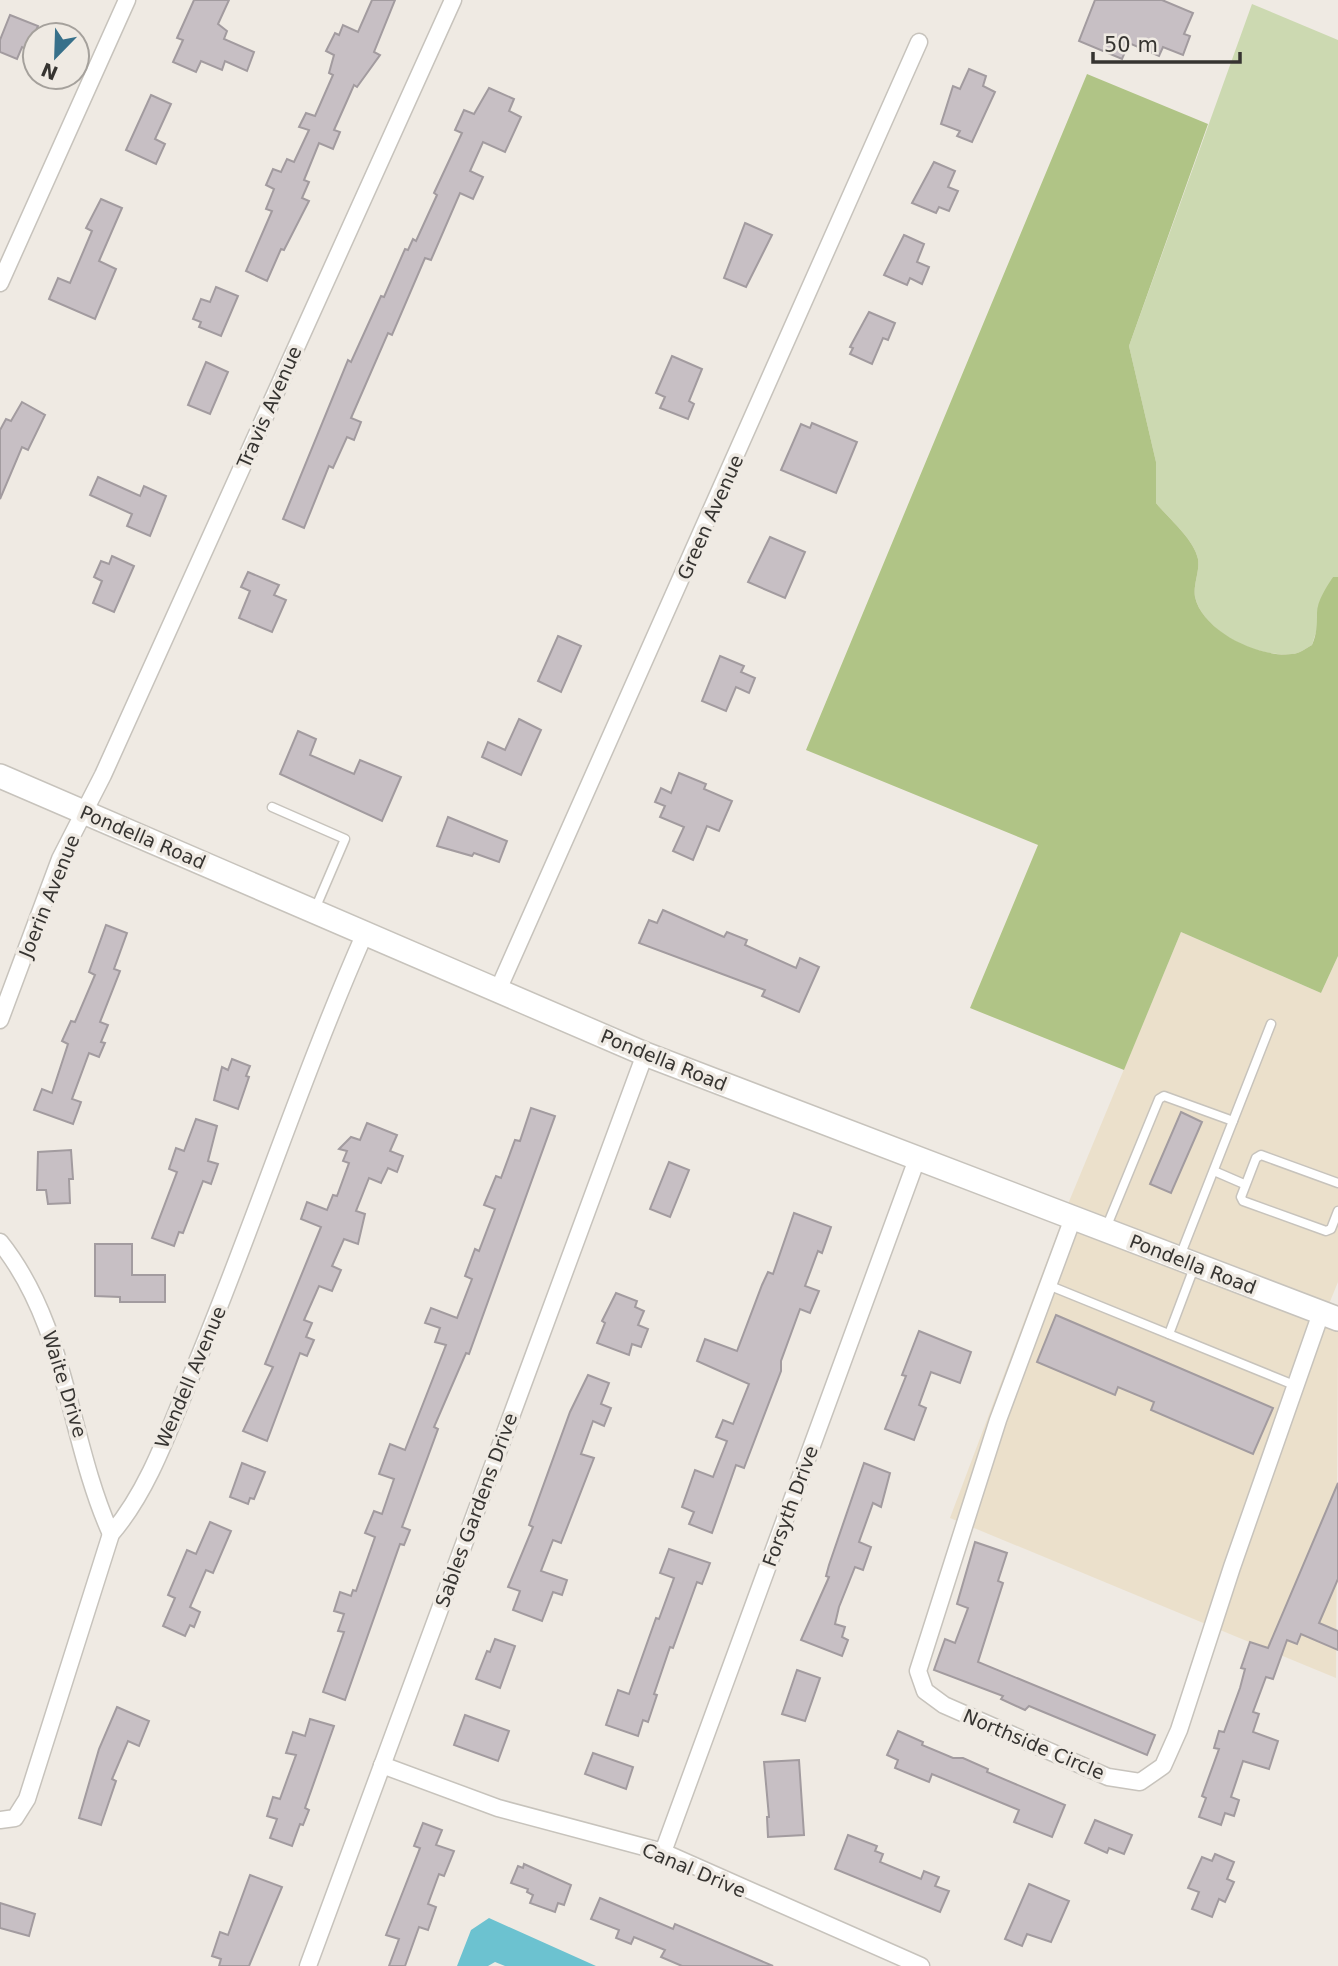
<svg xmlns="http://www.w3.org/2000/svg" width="1338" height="1966" viewBox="0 0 1338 1966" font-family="'DejaVu Sans',sans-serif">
<rect width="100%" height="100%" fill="#efeae3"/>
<g fill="#ebe0cb">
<polygon points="1181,932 1321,993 1338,956 1338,1282 1329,1304 1068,1204"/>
<polygon points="1060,1226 1338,1331 1336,1678 950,1518"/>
</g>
<path fill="#ccd9b1" d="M1252,4L1338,40V577H1333L1312,645C1306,648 1299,654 1292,654C1258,658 1204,633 1195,597C1193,584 1200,571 1198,559C1194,539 1168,518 1156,503V462L1129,346Z"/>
<path fill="#b0c486" d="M1087,74L1208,124L1129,346L1156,462V503C1168,518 1194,539 1198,559C1200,571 1193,584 1195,597C1203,632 1260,658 1292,654C1299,654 1306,648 1312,645C1317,633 1317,625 1317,613C1317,601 1327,586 1333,577H1338V956L1321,993L1181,932L1124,1070L970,1008L1038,845L806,750Z"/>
<polygon fill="#6cc2d0" points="489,1918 596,1966 505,1966 495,1962 488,1966 457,1966 471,1930"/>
<g fill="#c7bfc4" stroke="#a29b9f" stroke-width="2">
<polygon points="194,0 229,0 218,24 227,31 224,39 254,52 247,71 225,61 222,70 201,61 196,72 173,62 183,40 177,38"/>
<polygon points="372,0 395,0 374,52 380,55 357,87 354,85 334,130 340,132 333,149 319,143 304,180 309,182 302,198 309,201 284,250 281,249 267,281 246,271 272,211 266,209 274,189 266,185 273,169 281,172 287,159 294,162 309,130 299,127 306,113 315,116 333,75 329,73 334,55 326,51 335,33 339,35 343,25 358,32"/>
<polygon points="1095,0 1162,0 1193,13 1184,34 1190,36 1183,55 1163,47 1159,56 1129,43 1122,59 1079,41"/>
<polygon points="10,15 38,26 28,50 22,47 17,59 0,52 0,40"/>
<polygon points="969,69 986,76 983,86 995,92 972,142 957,136 960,131 941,124 953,86 960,89"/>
<polygon points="489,88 514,99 509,111 521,117 505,152 483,142 470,171 483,177 473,199 460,193 431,260 425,258 392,335 388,333 351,418 361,422 354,440 347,437 333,468 329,466 304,528 283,519 348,360 351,362 381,296 384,297 405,249 408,250 413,239 416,241 437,195 434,193 462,133 455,130 464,110 474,114"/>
<polygon points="151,95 171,104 155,139 165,144 156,164 126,150"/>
<polygon points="934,162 955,171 948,187 958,191 949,211 939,207 936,213 912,203"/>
<polygon points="101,199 122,208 99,261 116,269 95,319 49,299 58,278 70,283 92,231 86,228"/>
<polygon points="745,223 772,235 746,287 724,278"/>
<polygon points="904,235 924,244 917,262 929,267 922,284 910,278 907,285 884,275"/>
<polygon points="216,287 238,296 221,336 199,327 201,322 193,319 201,299 210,302"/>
<polygon points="869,312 895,323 888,340 883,338 872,364 850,354 853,348 850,347"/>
<polygon points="672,356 702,369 689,401 694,404 688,419 660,408 665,397 656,393"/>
<polygon points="206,362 228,372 210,414 188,405"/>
<polygon points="22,402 45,415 28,450 22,447 0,499 0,430 6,419 11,421"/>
<polygon points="812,423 857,442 836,493 781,470 801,424 810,428"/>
<polygon points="98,477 140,496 144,486 166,496 150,536 127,526 132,514 90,495"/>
<polygon points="770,537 805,552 785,598 748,582"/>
<polygon points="112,556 134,566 114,612 93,603 102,581 94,577 101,561 109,564"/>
<polygon points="248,572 279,585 274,595 286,600 272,632 239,618 250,591 241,587"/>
<polygon points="558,636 581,646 561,692 538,681"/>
<polygon points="720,656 744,666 741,672 755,678 749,693 736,687 726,711 702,701"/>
<polygon points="519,719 541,730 521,775 482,757 488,742 505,750"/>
<polygon points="298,731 316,739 310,755 354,774 360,760 401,777 382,821 280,774"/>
<polygon points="679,773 706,784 704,789 732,801 719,831 707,826 693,860 673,851 684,827 660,817 665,806 655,802 661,788 671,793"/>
<polygon points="448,817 507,841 499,862 474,853 472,856 437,846"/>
<polygon points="663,910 724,937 727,932 747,940 745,945 796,968 800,958 819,967 799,1012 762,996 765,990 639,943 649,920 657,923"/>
<polygon points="106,925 127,933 114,969 120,971 100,1022 108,1025 101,1042 105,1043 99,1057 89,1053 72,1099 81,1102 73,1124 34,1110 42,1089 52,1093 68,1044 62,1041 71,1021 75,1022 95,975 89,972"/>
<polygon points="232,1059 250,1066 246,1076 249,1077 238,1109 214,1100 222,1067 228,1070"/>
<polygon points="531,1108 555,1116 469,1354 466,1353 434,1427 438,1429 402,1527 410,1530 404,1545 400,1544 345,1700 323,1692 344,1632 338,1631 344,1614 334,1611 340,1592 351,1596 353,1590 356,1591 375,1537 365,1533 374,1511 382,1514 394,1479 379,1474 390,1444 405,1450 446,1345 435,1342 440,1328 425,1323 431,1308 457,1318 472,1279 465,1276 475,1249 479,1251 495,1209 484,1205 496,1176 501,1178 515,1140 520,1141"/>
<polygon points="1181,1112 1202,1122 1171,1193 1150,1184"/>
<polygon points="196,1119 217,1126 208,1161 218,1164 211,1184 203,1181 183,1233 179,1232 174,1246 152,1238 177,1172 169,1169 176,1148 184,1151"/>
<polygon points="367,1123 397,1135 390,1151 403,1156 397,1172 388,1168 381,1183 369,1178 356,1211 365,1214 358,1244 344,1239 332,1266 341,1270 332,1291 319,1286 304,1320 312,1323 306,1337 314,1340 307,1356 300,1353 267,1441 243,1431 273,1367 265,1364 321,1227 301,1219 307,1202 327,1210 333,1195 337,1196 349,1163 343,1161 347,1151 339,1149 351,1137 360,1140"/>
<polygon points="71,1150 73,1179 69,1179 70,1203 48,1204 46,1190 37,1190 38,1152"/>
<polygon points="669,1162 689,1170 670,1217 650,1209"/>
<polygon points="794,1213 831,1227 822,1253 818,1251 805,1286 819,1291 810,1313 800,1309 781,1361 781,1371 744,1468 736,1465 712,1533 689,1524 694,1512 682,1507 695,1470 713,1477 727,1441 716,1437 723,1420 733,1424 749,1384 697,1361 705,1339 737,1351 762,1285 768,1272 773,1274"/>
<polygon points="95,1244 132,1244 132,1275 165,1275 165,1302 120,1302 120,1297 95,1296"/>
<polygon points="616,1293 637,1301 635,1307 644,1311 638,1325 648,1329 641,1347 632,1344 629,1355 597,1343 605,1323 602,1321"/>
<polygon points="1056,1315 1273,1408 1253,1454 1151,1410 1154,1402 1118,1387 1115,1395 1037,1362"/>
<polygon points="919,1331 971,1352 960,1383 931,1372 919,1405 926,1408 914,1440 885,1429 906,1376 902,1375"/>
<polygon points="588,1375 609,1383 601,1404 611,1408 604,1426 593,1421 581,1454 594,1458 561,1543 553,1540 541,1571 567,1580 562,1595 553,1592 542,1621 513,1610 520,1591 508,1587 533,1527 529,1525 570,1412"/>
<polygon points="242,1463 265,1472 254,1499 250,1498 248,1504 230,1497"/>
<polygon points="864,1463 890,1473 881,1507 873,1503 859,1542 871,1547 863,1570 855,1567 839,1607 835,1624 845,1627 842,1637 848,1640 842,1656 801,1640 829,1577 826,1576 829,1565"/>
<polygon points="1338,1483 1338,1579 1319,1623 1338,1631 1338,1650 1301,1634 1297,1644 1287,1640 1273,1679 1266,1677 1253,1712 1259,1714 1253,1732 1278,1741 1269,1769 1243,1761 1231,1797 1239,1800 1234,1816 1225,1813 1221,1825 1199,1817 1206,1798 1202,1796 1219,1749 1214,1748 1219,1731 1224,1732 1240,1688 1245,1669 1241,1668 1250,1642 1268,1648"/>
<polygon points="210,1522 231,1531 213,1573 206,1570 190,1607 200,1612 194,1627 190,1625 185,1636 163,1626 175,1598 168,1595 187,1550 196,1554"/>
<polygon points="975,1542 1007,1553 998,1581 1003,1583 978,1662 1155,1735 1147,1755 1029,1706 1025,1710 1001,1699 1003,1696 934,1670 945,1639 955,1643 968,1608 957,1604"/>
<polygon points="669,1549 710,1563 702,1584 697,1582 673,1648 670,1647 654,1694 657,1695 648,1722 643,1720 638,1736 606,1725 618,1690 629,1694 656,1618 659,1619 674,1578 660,1573"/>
<polygon points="495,1639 515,1646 500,1688 476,1679 487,1651 490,1652"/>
<polygon points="797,1670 820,1678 805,1721 782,1714"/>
<polygon points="117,1707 149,1721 139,1746 128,1741 112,1779 116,1781 101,1825 79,1818 99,1749"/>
<polygon points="465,1715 509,1731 498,1761 454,1745"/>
<polygon points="310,1719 334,1726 305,1808 309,1810 303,1825 300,1824 292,1846 270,1838 277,1819 267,1816 273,1797 280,1799 296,1755 286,1753 293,1732 305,1736"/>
<polygon points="898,1731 923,1742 922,1745 953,1758 963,1758 988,1769 987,1772 1065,1805 1052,1837 1014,1822 1019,1810 932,1774 929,1782 895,1768 898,1760 887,1755"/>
<polygon points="593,1753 633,1767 626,1789 585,1774"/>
<polygon points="799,1760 804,1835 768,1837 767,1817 769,1817 764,1762"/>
<polygon points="1095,1820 1132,1835 1124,1854 1109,1848 1107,1853 1085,1843"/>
<polygon points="423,1823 442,1830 436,1845 454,1851 444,1876 439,1874 428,1904 436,1907 428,1930 419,1927 405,1966 389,1966 399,1939 386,1935 420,1848 414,1846"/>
<polygon points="848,1835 877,1846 875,1851 883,1854 880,1862 921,1879 924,1871 939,1877 935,1886 949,1891 940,1912 835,1869"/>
<polygon points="1215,1854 1234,1862 1227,1879 1234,1882 1225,1902 1219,1899 1212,1917 1192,1909 1199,1892 1188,1888 1202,1857 1212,1861"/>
<polygon points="524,1864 571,1885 564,1905 558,1903 555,1912 530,1903 533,1895 527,1892 528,1889 511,1883 518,1866 523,1868"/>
<polygon points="250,1875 282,1887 249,1966 219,1966 221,1959 212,1956 220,1932 228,1935"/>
<polygon points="1029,1884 1069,1901 1051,1942 1027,1934 1022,1946 1005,1939"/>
<polygon points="600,1898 673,1929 675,1924 773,1966 682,1966 661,1957 665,1950 634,1937 631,1944 616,1938 619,1930 591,1919"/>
<polygon points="0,1903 35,1914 29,1936 0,1928"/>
</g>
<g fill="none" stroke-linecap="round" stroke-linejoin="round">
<defs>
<g id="lane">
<polyline points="272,807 345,839 315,909"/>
<polyline points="1214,1171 1244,1184"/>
<polyline points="1338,1183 1261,1155 1256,1158 1241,1197 1243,1201 1326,1231 1331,1229 1338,1211"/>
<polyline points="1106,1228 1159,1099 1164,1096 1233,1121"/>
<polyline points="1180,1256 1271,1024"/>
<polyline points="1048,1285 1294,1385"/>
<polyline points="1169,1334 1195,1265"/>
</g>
<g id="street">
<polyline points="0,283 127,0"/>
<polyline points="498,990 919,42"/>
<polyline points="0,1020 60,859 103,775 453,0"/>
<polyline points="1073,1218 998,1420 918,1671 925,1691 944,1705 1108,1777 1140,1782 1163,1766 1179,1730 1232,1567 1321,1313"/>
<path d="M0,1242C68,1327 68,1439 111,1534"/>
<polyline points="382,1765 498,1808 663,1852 921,1966"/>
<path d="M0,1820L15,1818L27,1799L111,1534C150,1489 171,1424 194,1369C254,1225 302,1076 365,933"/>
<polyline points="663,1852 917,1159"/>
<polyline points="308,1966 645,1054"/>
</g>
<polyline id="secondary" points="0,776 645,1054 1338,1319"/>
</defs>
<use href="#lane" stroke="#c7c3bc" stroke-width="11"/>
<use href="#street" stroke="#c7c3bc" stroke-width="19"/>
<use href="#secondary" stroke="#c7c3bc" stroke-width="26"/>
<use href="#lane" stroke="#fff" stroke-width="8"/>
<use href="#street" stroke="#fff" stroke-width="16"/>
<use href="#secondary" stroke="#fff" stroke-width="23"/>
</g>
<g text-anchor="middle" stroke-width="7" stroke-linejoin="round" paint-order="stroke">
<g font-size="19" fill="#363431" stroke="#efeae3">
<text transform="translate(269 407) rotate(-66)" y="7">Travis Avenue</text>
<text transform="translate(710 517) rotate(-66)" y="7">Green Avenue</text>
<text transform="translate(143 837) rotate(23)" y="7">Pondella Road</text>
<text transform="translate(49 896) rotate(-68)" y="7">Joerin Avenue</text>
<text transform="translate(664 1060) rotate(22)" y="7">Pondella Road</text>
<text transform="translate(1193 1264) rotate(21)" y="7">Pondella Road</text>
<text transform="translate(190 1377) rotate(-67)" y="7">Wendell Avenue</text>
<text transform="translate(65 1384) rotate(73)" y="7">Waite Drive</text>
<text transform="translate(790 1506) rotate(-70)" y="7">Forsyth Drive</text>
<text transform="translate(476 1510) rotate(-70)" y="7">Sables Gardens Drive</text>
<text transform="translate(1034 1744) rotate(23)" y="7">Northside Circle</text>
<text transform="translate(694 1870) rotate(23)" y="7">Canal Drive</text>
</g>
</g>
<g transform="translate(56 56) rotate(203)"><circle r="33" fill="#efeae3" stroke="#a5a19c" stroke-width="2"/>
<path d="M0-5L12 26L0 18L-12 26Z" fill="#37708a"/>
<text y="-10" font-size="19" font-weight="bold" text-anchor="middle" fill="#363431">N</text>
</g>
<path d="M1093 52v10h147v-10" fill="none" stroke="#363431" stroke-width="3.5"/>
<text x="1104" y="52" font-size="21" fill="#363431" stroke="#efeae3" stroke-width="5" paint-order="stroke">50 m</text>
</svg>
